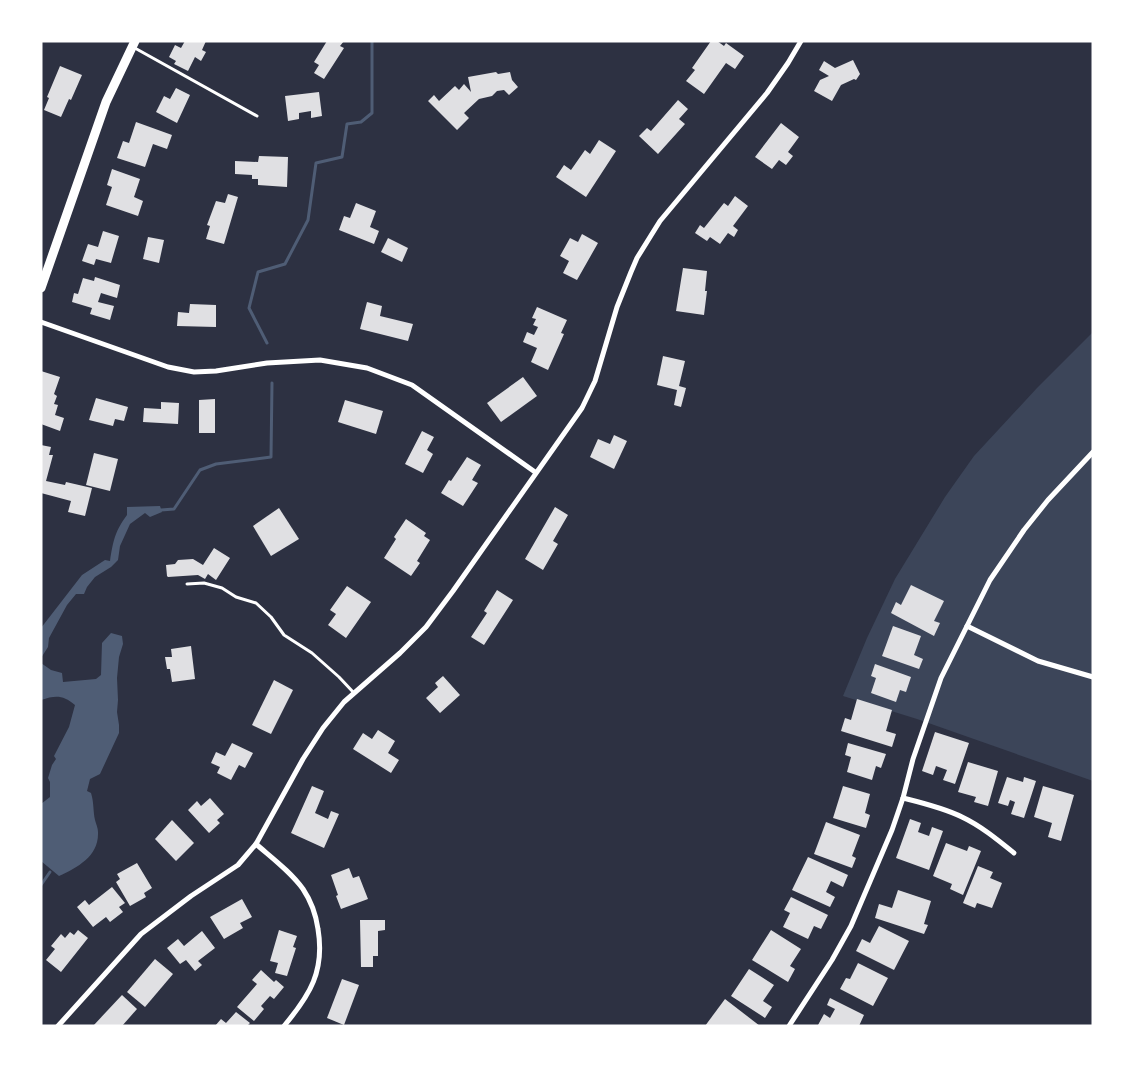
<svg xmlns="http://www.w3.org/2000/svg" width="1134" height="1067" viewBox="0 0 1134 1067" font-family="'PT Sans Narrow',sans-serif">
<rect width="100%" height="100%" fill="#2d3142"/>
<polygon fill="#3c4559" points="1093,332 1093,781 917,719 843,696 867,638 895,579 945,497 974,456 1037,388"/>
<g fill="#4f5d75">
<path d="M160,506L162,512L150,517L145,513L130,524L120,546L118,560L111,567L95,577L87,587L84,594H76L67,605L49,638L48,647L41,658V628L82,575L105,560L110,561C113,541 115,531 127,515V507Z"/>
<path d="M111,633L122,636L123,644L119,657L117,678L118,700L117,712L119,725V733L100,774L90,779L87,791L91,793C94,802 93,811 95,820C96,824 98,828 98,832C99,856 78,867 59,876L41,861V804L50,797V782L48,778L52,765L56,759L54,756L69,727L75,705C63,695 56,695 41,700V663L51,670L62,673L63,682L96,679L101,675L102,643Z"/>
</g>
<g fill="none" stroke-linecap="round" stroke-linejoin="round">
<g stroke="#4f5d75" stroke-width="3">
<polyline points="267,343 249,308 258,272 285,264 308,220 316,163 342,157 347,124 361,122 372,113 372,41"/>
<polyline points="161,510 174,509 200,470 216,464 271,457 272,383"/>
<polyline points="41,885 50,872"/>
</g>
</g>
<g fill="#e0e0e3">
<polygon points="185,41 206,41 202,50 206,52 201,61 195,57 188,71 174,64 176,61 169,57 175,45 181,48"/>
<polygon points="327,41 344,41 340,46 344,48 324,79 314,73 319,65 314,62"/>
<polygon points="711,41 717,41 724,46 726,43 744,56 735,69 726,63 704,94 686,81 695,70 692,68"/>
<polygon points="853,60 860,74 856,80 854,79 841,85 832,101 814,91 820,80 829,76 819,70 824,61 835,68"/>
<polygon points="60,66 82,75 71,100 69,99 61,117 44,110 49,98 47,97"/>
<polygon points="496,72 498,74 510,72 512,80 518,87 509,95 504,90 497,91 492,96 479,99 464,113 469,118 457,130 428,101 434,95 439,101 455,86 459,90 464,84 471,92 468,77"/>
<polygon points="176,88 190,95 177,123 156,112 164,96 170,99"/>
<polygon points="319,92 322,116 311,118 311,111 299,113 299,119 288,121 285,96"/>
<polygon points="678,100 688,109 679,119 685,124 658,154 639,136 647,128 651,131"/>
<polygon points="136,122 172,135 167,149 153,144 145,167 117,158 123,141 129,143"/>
<polygon points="781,123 799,137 788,152 793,156 786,165 779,160 772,169 755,157"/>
<polygon points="599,140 616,151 586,197 556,177 564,165 571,170 585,150 590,154"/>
<polygon points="259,156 288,157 287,187 258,185 258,179 252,179 252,175 235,174 235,161 258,162"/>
<polygon points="112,169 140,179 134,197 143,201 138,216 106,205 112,187 107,185"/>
<polygon points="228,194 238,197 224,244 206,239 210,226 207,225 216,201 225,203"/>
<polygon points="735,196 748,206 733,226 738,230 734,237 728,233 720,244 710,237 707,241 695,233 700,225 704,228 724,203 728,206"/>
<polygon points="356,203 376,211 370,227 379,231 374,244 339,230 344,216 350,218"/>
<polygon points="103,231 119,236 111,263 96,259 94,265 82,261 88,244 98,247"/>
<polygon points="582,234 598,243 577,280 563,273 569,261 560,256 570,238 578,242"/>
<polygon points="148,237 164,240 159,263 143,259"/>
<polygon points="388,238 408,248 402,262 381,252"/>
<polygon points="683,268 707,271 705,291 707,291 704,315 676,311"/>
<polygon points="95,277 120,285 117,298 101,293 98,302 114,306 110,320 90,314 92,308 72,302 74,293 78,294 83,278 94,281"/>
<polygon points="367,302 382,306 380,316 413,324 408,341 360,329"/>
<polygon points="190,304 216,305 216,327 177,326 178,312 189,313"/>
<polygon points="537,307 567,320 561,333 564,334 548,370 531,362 537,348 523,342 527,332 534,335 538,327 533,325 536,319 532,318"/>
<polygon points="663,356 685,361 679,386 686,388 681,407 674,405 677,390 657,385"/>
<polygon points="41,371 60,377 54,394 57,396 54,404 58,405 55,415 64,418 60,431 41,424"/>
<polygon points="523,377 537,396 501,422 487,403"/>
<polygon points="96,398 128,407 124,421 115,419 113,426 89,420"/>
<polygon points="215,399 215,433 199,433 199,400"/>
<polygon points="345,400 383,411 376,434 338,422"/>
<polygon points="161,402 179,403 178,424 143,422 144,408 161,409"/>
<polygon points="422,431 434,437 427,450 433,454 423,473 405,464"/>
<polygon points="614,435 627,441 614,469 590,457 598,439 610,444"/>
<polygon points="41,445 51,447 49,455 53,455 46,481 65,485 66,482 92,488 85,516 68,512 71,501 41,493"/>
<polygon points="94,453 118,459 110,491 86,485"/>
<polygon points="467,457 481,465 472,480 478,483 463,506 441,493 449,480 451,481"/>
<polygon points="555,507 568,515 553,541 558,544 543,570 525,559"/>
<polygon points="279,508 299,539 271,556 253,526"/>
<polygon points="406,519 426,533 424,536 430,540 417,561 420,563 411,576 384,558 396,539 394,537"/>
<polygon points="214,548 230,558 216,580 208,574 205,579 198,575 168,577 167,576 166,565 175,564 178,560 193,559 203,565"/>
<polygon points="911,585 944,601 934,621 940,623 934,636 891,613 896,602 901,605"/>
<polygon points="347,586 371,602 346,638 328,625 336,614 330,610"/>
<polygon points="497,590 513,600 484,645 471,637 487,613 484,611"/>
<polygon points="893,626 921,636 914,655 923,659 919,669 882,656"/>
<polygon points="191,646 195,679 172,682 170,669 167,669 165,657 172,657 171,649"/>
<polygon points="875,664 911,677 906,692 900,690 896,702 871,693 876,678 871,676"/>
<polygon points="443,676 460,695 440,713 426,698 438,687 435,683"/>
<polygon points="274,680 293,690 271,734 252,725"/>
<polygon points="857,699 892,710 886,731 896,734 892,747 841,731 845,718 851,720"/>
<polygon points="378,730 395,741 388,753 399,760 391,773 353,749 363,733 372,739"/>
<polygon points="935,732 969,743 955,784 943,780 947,770 936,766 933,775 922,771"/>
<polygon points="232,743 253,753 245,768 239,765 231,780 217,773 220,767 211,763 216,752 225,756"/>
<polygon points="848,743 886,754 881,768 876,766 872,780 847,772 851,757 845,755"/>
<polygon points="968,762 998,771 988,806 974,802 976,797 958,792"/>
<polygon points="1007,777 1023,782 1024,777 1036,781 1024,818 1011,814 1015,802 1010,800 1008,806 998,803"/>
<polygon points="312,786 324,791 315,813 328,819 331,811 339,814 324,848 291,833"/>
<polygon points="843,786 870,794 865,813 870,815 866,828 833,818"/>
<polygon points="1043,786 1074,795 1061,841 1048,837 1052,823 1034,817"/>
<polygon points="210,798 224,814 217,820 220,823 209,833 188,810 197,801 201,806"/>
<polygon points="910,819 921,823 918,832 929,836 932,827 943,831 929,870 896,858"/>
<polygon points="172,820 194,843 176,861 155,839"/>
<polygon points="826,822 860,835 852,856 856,858 852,868 814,854"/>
<polygon points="946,843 967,851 969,846 981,851 963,895 950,889 952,884 933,876"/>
<polygon points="808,857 848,875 843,887 831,881 826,892 835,897 830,907 792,890"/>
<polygon points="137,863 152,888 144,893 146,897 130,906 116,882 120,879 117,874"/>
<polygon points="978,866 993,872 990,878 1002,883 992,908 977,903 975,908 963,903"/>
<polygon points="349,868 353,878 359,876 368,899 341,909 336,896 338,895 331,875"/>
<polygon points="112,887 125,903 119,907 123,912 110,922 106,917 93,927 77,907 85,900 89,905"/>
<polygon points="898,890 931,901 924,924 928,925 924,934 875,918 879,904 892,908"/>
<polygon points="791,897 828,915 821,929 814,926 808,939 783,927 790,913 784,910"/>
<polygon points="242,899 252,917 240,923 243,928 224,939 210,917"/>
<polygon points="360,920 385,920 385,930 378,931 378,956 373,956 373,967 361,967"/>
<polygon points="879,926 909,941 894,970 856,951 862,939 870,943"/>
<polygon points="78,930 88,938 61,972 46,960 55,949 51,946 61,934 65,938 70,932 74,935"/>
<polygon points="279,930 297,936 293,947 296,948 287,976 275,973 278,963 270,961"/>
<polygon points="771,930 801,949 790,966 795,969 788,982 752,960"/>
<polygon points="202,931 215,948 198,961 202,965 195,971 186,960 180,964 167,948 178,939 184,946"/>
<polygon points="155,959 173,974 145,1007 127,992"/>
<polygon points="858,963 888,978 873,1006 840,989 846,978 850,979"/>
<polygon points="749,969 774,985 763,1001 772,1007 765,1018 731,996"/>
<polygon points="261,970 274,982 276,980 284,987 274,999 270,996 261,1006 264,1009 254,1021 237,1007 257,984 252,980"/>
<polygon points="342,979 359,985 344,1025 327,1018"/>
<polygon points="122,995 137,1009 122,1026 93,1026"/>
<polygon points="830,998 864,1015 859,1026 818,1025 824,1014 830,1018 835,1009 827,1005"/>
<polygon points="725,999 760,1026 705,1026"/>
<polygon points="236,1012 250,1023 247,1026 215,1026 221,1019 226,1023"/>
</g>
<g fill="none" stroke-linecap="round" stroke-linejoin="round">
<g stroke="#fff" stroke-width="3">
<polyline points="133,47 257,116"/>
<polyline points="187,584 204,583 222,588 236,597 256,603 271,617 284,635 312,653 339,677 354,693"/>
</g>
<g stroke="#fff" stroke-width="5">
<polyline points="41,322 168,367 194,372 216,371 267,363 320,360 367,368 412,385 535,472"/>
<polyline points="967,626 1038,661 1093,677"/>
<path d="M903,798C923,803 944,808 962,817C981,826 998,840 1014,853"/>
<path d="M256,844C272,858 291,872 303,889C311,901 316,915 318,929C325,971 310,995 284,1026"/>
<polyline points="58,1026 141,934 191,896 238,865 256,844 303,759 323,728 344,702 400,653 426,627 453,591 582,408 595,381 617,307 631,272 637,258 660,221 767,93 788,63 801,41"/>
<polyline points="789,1026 832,960 851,926 892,830 903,798 913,759 941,678 990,580 1024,530 1048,500 1093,452"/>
</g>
<polyline stroke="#fff" stroke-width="9" points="41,288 106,102 135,41"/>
</g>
<rect width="1134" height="1067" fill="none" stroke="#ffffff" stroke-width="85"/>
</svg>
